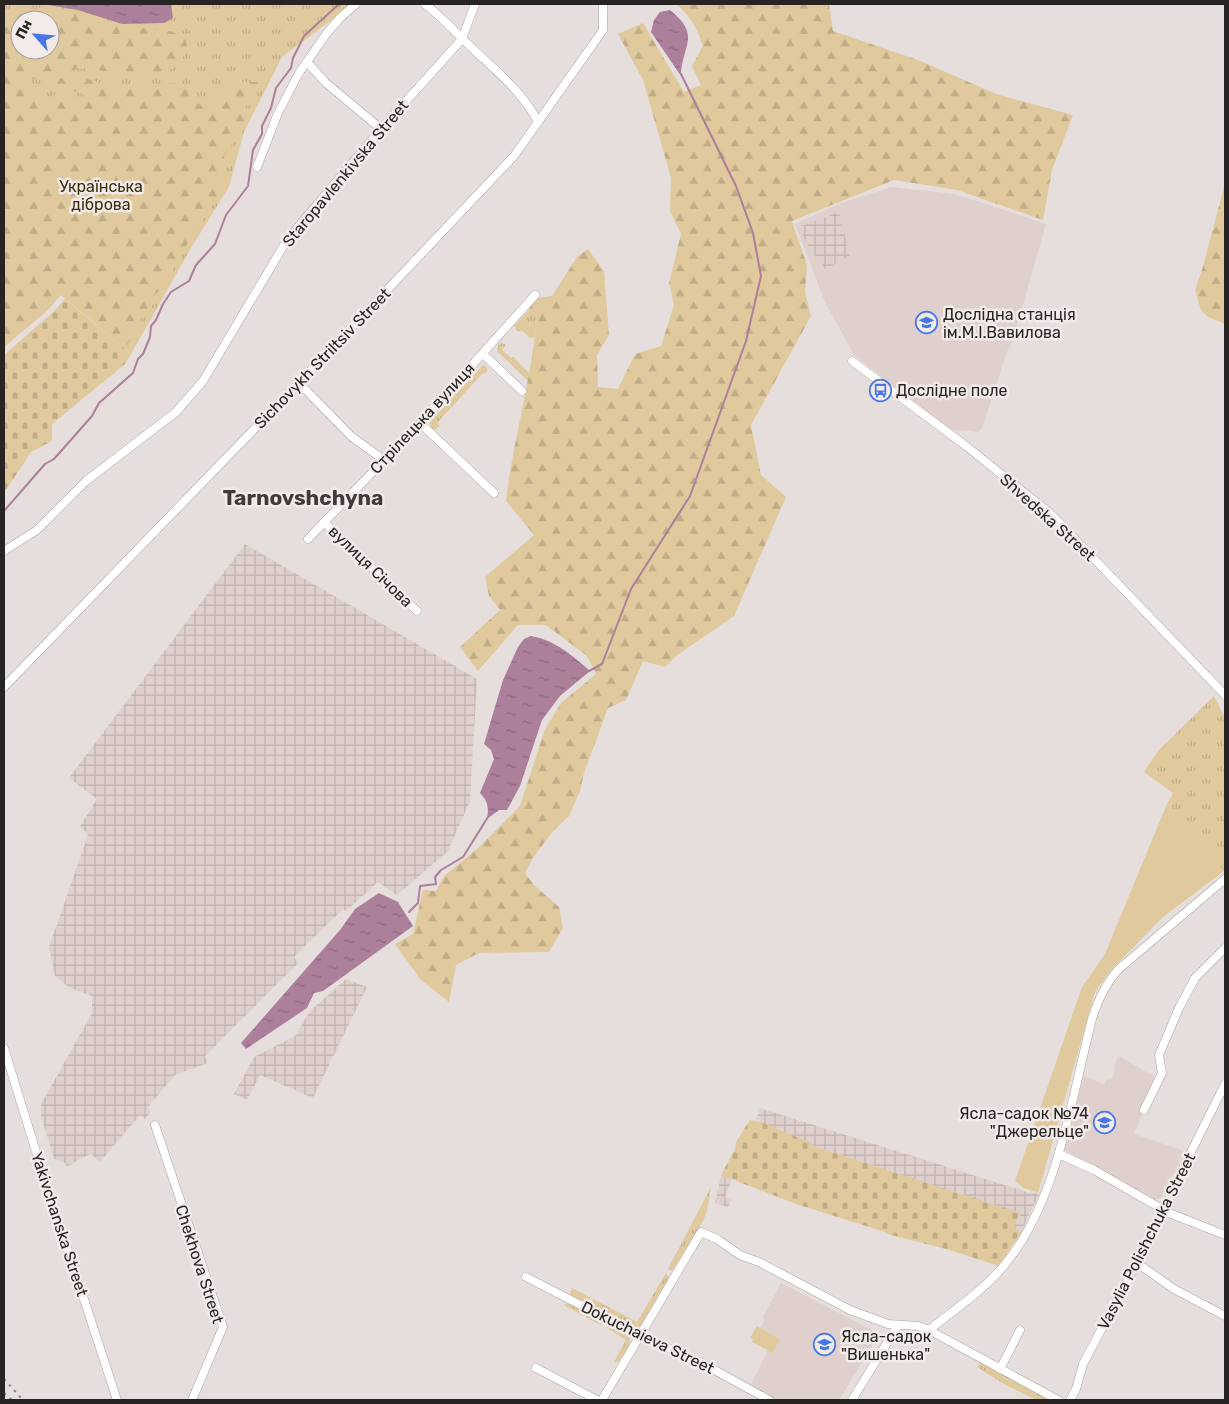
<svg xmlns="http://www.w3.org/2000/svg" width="1229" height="1404" viewBox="0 0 1229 1404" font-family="Rubik,sans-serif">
<defs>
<pattern id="industrial-grid" width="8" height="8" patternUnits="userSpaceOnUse" patternTransform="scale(1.25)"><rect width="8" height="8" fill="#dfd0cd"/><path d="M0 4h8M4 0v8" fill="none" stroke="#bfb2b0"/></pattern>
<pattern id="grass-tufts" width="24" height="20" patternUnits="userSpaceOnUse" patternTransform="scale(1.25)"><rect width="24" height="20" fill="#e0c99c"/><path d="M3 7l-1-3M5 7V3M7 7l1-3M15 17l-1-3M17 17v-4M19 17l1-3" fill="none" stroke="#c0ac86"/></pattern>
<pattern id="forest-firs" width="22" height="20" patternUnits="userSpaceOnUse" patternTransform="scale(1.25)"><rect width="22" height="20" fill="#e0c99c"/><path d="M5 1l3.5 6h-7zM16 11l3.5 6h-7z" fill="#c0ac86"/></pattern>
<pattern id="cemetery-stones" width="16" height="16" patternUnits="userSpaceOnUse" patternTransform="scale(1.25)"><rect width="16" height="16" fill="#e0c99c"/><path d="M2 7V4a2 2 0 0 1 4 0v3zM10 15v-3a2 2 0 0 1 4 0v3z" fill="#c0ac86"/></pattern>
<pattern id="water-ripples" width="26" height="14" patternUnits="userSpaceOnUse" patternTransform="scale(1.25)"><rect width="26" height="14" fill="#ac7f9b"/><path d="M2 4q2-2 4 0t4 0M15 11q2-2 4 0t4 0" fill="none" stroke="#8c687e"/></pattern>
</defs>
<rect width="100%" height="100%" fill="#e5dedc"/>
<g fill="#dfd0cd">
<polygon points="892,187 955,194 1046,224 1012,343 1008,349 982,428 978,432 950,429 854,355 825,302 795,224 841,203"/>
<polygon points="1118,1056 1157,1078 1134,1134 1184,1151 1161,1198 1158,1199 1150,1199 1065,1150 1084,1076 1104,1084 1106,1080 1111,1079 1115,1071 1114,1067"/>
<polygon points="781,1283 876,1332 877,1338 839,1400 773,1400 750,1387 768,1350 773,1353 780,1339 760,1328 764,1322 763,1317"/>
</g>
<g fill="url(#industrial-grid)">
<polygon points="839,212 850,256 825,269 820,261 818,261 811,248 809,248 799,227"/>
<polygon points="245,544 477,679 470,801 448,851 397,895 378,882 346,911 343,909 294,957 298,963 205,1056 208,1063 175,1075 147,1108 151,1112 145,1119 140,1115 100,1162 91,1154 82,1158 67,1167 64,1162 54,1159 41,1116 41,1104 92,1013 92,996 70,988 55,976 49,947 88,835 80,826 97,799 69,778"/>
<polygon points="346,979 367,987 313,1098 260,1075 247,1100 234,1094 254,1057 295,1036 310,1011"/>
<polygon points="760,1108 1030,1193 1030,1192 1039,1194 1021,1232 1014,1228 1020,1214 810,1145 810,1143 756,1120"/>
<polygon points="721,1175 732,1179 725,1197 731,1200 728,1207 715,1203"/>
</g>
<g fill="url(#grass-tufts)" fill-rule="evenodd">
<path d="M4,4H353L282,57L244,132L229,187L191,248L131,354L62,291L4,341ZM20,20H50V50H20Z"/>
<polygon points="529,310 537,316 535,337 530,338 521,330 518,332 514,326"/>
<polygon points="501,343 506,345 502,350 511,358 513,357 530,374 529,382 497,351 498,345"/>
<polygon points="483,365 487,367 487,371 485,374 483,373 437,423 440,426 434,430 431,428 430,422"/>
<polygon points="1214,696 1225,718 1224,871 1166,806 1173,793 1144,772 1158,751"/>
<polygon points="711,1187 707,1211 703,1221 672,1271 668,1269"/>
<polygon points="666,1273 669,1278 641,1326 638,1328 632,1328 589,1306 593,1299 637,1322"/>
<polygon points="572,1288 591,1298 587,1305 569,1296"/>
<polygon points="570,1302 604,1320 601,1325 563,1305"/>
<polygon points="608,1323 624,1332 630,1338 629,1346 618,1362 614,1362 626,1340 606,1327"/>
<polygon points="980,1362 1052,1400 1036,1400 1002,1383 977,1367"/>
</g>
<g fill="url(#forest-firs)" fill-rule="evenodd">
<path d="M676,4H829L833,31L918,60L996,94L1073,115L1052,170L1043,220L957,190L894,180L792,221L807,265L805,292L811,316L751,425L761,475L786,497L734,616L676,656L665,667L643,661L626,700L608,708L584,773L580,791L569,816L553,831L533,858L525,873L534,885L559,907L563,928L549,952L479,953L456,965L449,1002L421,980L395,944L413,934L423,890L436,891L444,876L478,848L520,806L545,729L561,703L596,674L587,656L546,625H518L478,671L460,647L500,610L489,596L485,577L534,535L506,501C513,439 532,379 537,316L529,310L535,295L538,298L552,296L577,257L588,249L604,271L609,335L597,355L598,387L618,389L635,354L661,346L674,305L669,283L681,234L670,211L671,178L643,80L618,34L643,23L684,92L701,85L692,66L703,46C697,28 690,15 676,4Z"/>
<path d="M35,8L71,10L106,24L170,31L186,37L187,49L180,63L162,75H125L87,68L55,73L4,88V10ZM20,20H50V50H20Z"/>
<path d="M74,75L94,81L117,91L133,87L146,92C167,83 171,81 194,87L197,103L209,108L236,82H264L246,106V126L224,155L220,193L182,252L169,279L153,297L125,349L61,295L47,311L4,347V92L21,89L34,91L43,101L56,95L88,98L80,92L51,87L49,81Z"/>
<polygon points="1225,183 1225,324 1208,317 1201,310 1195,290 1202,270"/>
</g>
<g fill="url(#cemetery-stones)">
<polygon points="65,299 131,354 125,364 52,424 52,441 31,452 4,493 4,355 52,313"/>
<polygon points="750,1120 761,1122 811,1143 810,1145 1020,1213 1014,1228 1021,1232 998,1267 996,1265 946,1249 887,1234 885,1232 796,1204 721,1175 735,1149 736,1142"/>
</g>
<g fill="#e0c99c">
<polygon points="1166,806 1224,871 1163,917 1110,971 1095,992 1038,1193 1024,1188 1015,1181 1082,987 1105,954"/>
<polygon points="757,1326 780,1339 773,1353 752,1342 753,1340 750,1338"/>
</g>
<g fill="url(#water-ripples)">
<polygon points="42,4 171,4 173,18 164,23 122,24 78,10"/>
<path d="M670,10C702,36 682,45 681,76L651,32L654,20L660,12Z"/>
<path d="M531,636C555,640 573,656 590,671L560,696L542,720L520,786L507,810H499L487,819C489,808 488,801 480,793L494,759L491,750L484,744L503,680L518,647L524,639Z"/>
<polygon points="379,893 398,902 413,926 323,991 314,993 307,1008 246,1049 241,1043 340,930 355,909"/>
</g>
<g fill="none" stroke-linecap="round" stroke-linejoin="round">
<g stroke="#ac7f9b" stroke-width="2">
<polyline points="4,511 45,464 54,459 92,416 99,403 133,373 138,359 143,354 150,337 151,326 156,320 163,304 171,292 189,281 196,265 215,244 226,215 248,186 253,150 262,134 262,126 271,108 276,88 291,68 293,58 304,36 339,4"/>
<polyline points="589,671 602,664 631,589 690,496 746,341 761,276 753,233 736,186 681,74"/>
<polyline points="409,912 418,903 420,886 436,884 435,877 441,870 463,857 488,817"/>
</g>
<defs>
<g id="street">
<path d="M425,4C442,17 455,32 471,47C495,70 522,91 538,122"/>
<polyline points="307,62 326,83 381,129"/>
<polyline points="257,167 278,113 299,73 327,33 341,17 356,4"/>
<polyline points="483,354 522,391"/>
<polyline points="852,361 966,446 1051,514 1225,695"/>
<polyline points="299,383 352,437 384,460"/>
<polyline points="420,423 494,493"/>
<polyline points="324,522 417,611"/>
<polyline points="308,539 420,423 535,295"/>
<polyline points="4,551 37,530 86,481 176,412 203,381 287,240 381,129 462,39 475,4"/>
<polyline points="4,687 299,383 514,156 603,30 603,4"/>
<polyline points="4,1048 42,1171 117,1400"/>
<polyline points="1144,1110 1162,1073 1159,1055 1179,1008 1195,978 1225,948"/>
<polyline points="155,1125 223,1327 192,1400"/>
<polyline points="1059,1154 1094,1170 1169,1213 1225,1235"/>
<polyline points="1137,1263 1174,1289 1225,1316"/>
<polyline points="526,1277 641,1336 700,1362 769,1400"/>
<polyline points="929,1330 1058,1400"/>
<polyline points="536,1368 597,1400"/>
<polyline points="1000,1369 1020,1330"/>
<path d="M602,1400L701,1232L717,1239L740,1255L759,1262L850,1310L888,1324L918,1326L929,1330C954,1310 981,1292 1002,1268C1058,1203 1071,1099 1092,1019C1098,1000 1106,982 1120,968L1225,879"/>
<polyline points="852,1400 898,1325"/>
<polyline points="1070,1400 1076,1389 1083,1364 1158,1223 1181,1172 1225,1084"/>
</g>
</defs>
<use href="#street" stroke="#aba5a3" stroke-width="9"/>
<use href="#street" stroke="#fff" stroke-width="8"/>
<g stroke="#898482" stroke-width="2" stroke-dasharray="2.5 5" stroke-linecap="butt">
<polyline points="4,1379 23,1400"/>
<polyline points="4,1393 12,1400"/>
</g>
</g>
<defs>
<symbol id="university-ring" viewBox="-11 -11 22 22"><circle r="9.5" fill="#f2ebea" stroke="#4876e8" stroke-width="1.5"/><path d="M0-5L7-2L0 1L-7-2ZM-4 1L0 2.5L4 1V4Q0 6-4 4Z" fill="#4876e8"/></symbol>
<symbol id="bus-ring" viewBox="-11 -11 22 22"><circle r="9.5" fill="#f2ebea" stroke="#4876e8" stroke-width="1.5"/><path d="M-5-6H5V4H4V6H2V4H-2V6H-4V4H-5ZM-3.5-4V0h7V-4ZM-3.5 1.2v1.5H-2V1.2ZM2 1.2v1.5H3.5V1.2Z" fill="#4876e8"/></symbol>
<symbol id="school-ring" viewBox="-11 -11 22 22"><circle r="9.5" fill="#f2ebea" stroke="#4876e8" stroke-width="1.5"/><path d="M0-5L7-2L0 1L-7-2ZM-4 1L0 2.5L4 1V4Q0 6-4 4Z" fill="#4876e8"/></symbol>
</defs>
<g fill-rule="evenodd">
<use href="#university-ring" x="914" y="310" width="25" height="25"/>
<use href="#bus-ring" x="868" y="378" width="25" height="25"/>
<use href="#school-ring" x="1092" y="1110" width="25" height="25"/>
<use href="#school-ring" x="812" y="1332" width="25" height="25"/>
</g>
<g text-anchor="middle" stroke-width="5" stroke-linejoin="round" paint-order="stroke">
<g font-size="16" fill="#272423" stroke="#f2ebea">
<text transform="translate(345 173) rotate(-50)" y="6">Staropavlenkivska Street</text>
<text transform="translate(322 358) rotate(-46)" y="6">Sichovykh Striltsiv Street</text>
<text transform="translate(422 418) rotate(-47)" y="6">Стрілецька вулиця</text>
<text transform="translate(1048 517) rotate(42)" y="6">Shvedska Street</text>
<text transform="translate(371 566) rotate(44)" y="6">вулиця Січова</text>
<text transform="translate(60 1224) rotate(72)" y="6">Yakivchanska Street</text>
<text transform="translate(1146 1241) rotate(-63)" y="6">Vasylia Polishchuka Street</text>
<text transform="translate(200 1264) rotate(72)" y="6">Chekhova Street</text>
<text transform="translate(648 1337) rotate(26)" y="6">Dokuchaieva Street</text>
</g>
<g font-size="16" fill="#3e2e06" stroke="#f2ebea">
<text x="101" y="192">Українська<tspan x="101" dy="18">діброва</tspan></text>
</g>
<g font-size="16" fill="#272423" stroke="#f2ebea" text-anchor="start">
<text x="943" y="320">Дослідна станція<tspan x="943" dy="18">ім.М.І.Вавилова</tspan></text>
<text x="896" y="396">Дослідне поле</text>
<text x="1089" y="1119" text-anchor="end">Ясла-садок №74<tspan x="1089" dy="18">"Джерельце"</tspan></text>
<text x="841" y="1342">Ясла-садок<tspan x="841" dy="18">"Вишенька"</tspan></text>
</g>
<g font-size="21" font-weight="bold" fill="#403a39" stroke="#f2ebea">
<text x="303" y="505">Tarnovshchyna</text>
</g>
</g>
<rect width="1229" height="1404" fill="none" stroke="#272423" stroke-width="10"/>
<g transform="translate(35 35) rotate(297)"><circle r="24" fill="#f2ebea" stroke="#a19b9a"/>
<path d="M0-4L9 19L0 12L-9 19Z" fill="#4876e8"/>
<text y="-8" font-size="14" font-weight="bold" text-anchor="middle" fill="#272423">Пн</text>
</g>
</svg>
